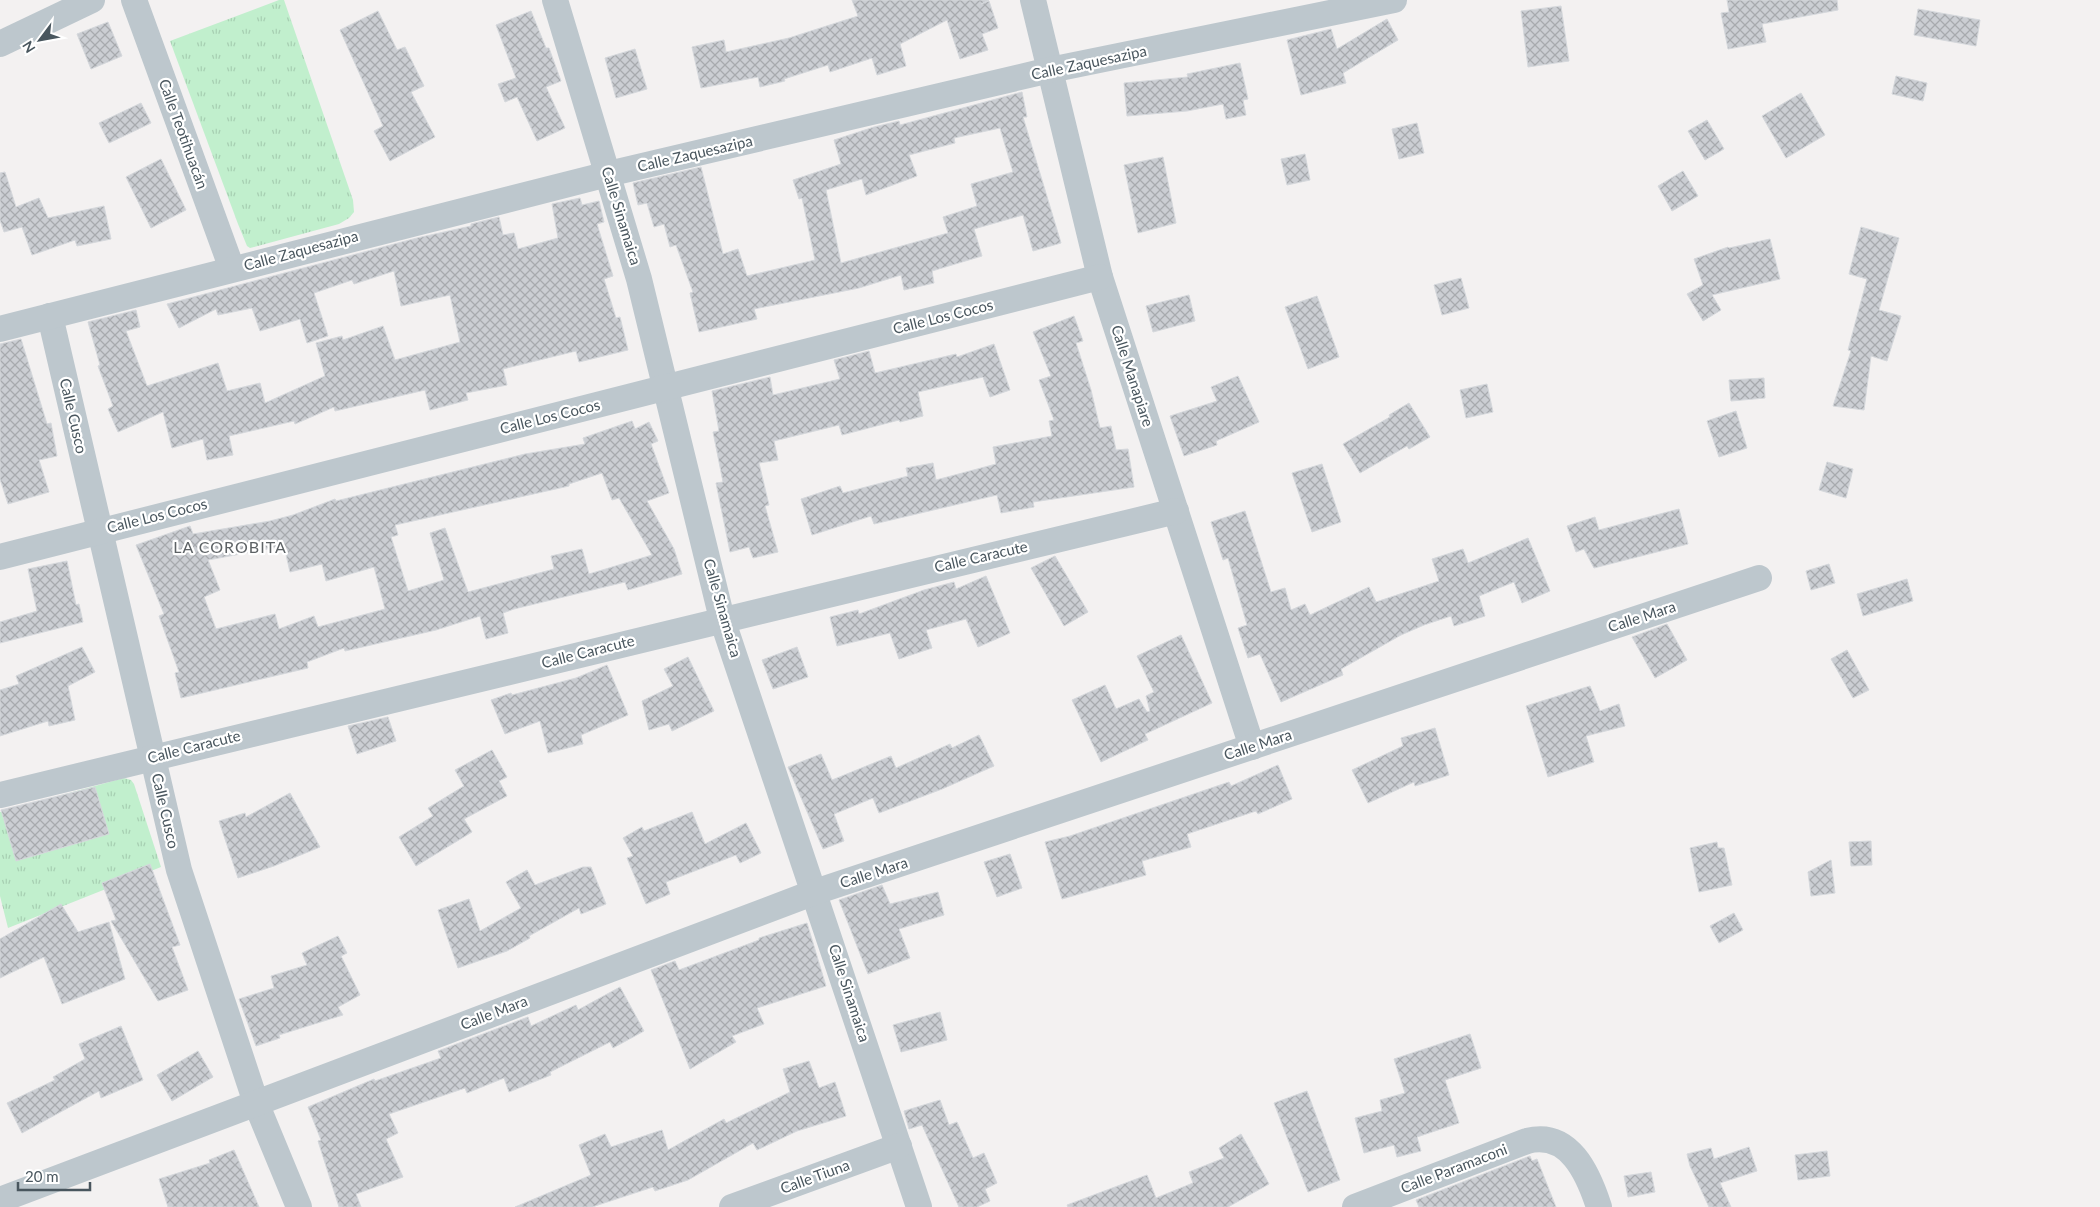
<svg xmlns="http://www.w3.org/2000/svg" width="2100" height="1207" viewBox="0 0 2100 1207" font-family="Lato,sans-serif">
<defs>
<pattern id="grass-tufts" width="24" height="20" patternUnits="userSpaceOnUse" patternTransform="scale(1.25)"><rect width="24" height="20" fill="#c1efcd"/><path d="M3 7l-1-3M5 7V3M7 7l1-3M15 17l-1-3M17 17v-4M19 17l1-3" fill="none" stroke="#a7cfb2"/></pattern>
<pattern id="building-cross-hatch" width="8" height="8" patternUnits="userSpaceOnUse" patternTransform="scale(1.25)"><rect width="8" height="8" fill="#cbced3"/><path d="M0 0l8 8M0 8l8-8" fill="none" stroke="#a7aaae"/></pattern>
</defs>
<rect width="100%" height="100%" fill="#f3f1f1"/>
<g fill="url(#grass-tufts)">
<polygon points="279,0 284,0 353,200 354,212 349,218 339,224 250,248 247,246 238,224 170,41"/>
<polygon points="124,778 131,780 134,784 161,867 8,928 0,896 0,812"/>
</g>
<g fill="url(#building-cross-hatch)" stroke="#d5d8dc" fill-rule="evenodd">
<polygon points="852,0 989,0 981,4 989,1 998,28 982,34 988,50 960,59 947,20 900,44 906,66 877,75 872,58 830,72 828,65 784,79 785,81 760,87 758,77 701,88 692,47 724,40 726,52 789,38 858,16"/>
<polygon points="1727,0 1837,0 1838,10 1762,24 1766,42 1728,49 1721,13 1729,12"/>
<polygon points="1561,6 1569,61 1528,67 1521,11"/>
<polygon points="1918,9 1980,20 1976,46 1914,35"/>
<polygon points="378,11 397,50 405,47 424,86 411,92 435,137 390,161 374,131 383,126 340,30"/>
<polygon points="531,11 546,48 549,48 561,81 546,87 565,128 537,141 517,97 505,102 498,84 516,78 496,25"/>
<polygon points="1387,19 1398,40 1343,73 1346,83 1301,95 1287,40 1331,29 1337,49"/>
<polygon points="108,22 122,56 91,69 77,34"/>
<polygon points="635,49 647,89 616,98 605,58"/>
<polygon points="1240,63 1248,99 1243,100 1246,115 1226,119 1223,104 1187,111 1127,116 1124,83 1188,77 1187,74"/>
<polygon points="1896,76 1927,83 1923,101 1892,94"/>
<path d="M1022,92L1027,117H1023L1061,243L1033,251L1023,215L974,229L982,256L932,271L934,283L904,290L901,275L859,288L754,309L757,319L699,332L690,293L693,292L676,245L670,247L664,224L654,227L647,203L638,205L633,183L701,167L723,254L738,249L747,276L815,260L802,198L799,199L793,180L841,164L834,140L874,127L899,121L900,125ZM1000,128L1013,172L971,184L977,206L943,217L948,233L841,263L826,190L862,179L866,195L917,176L909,155L955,143L954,138Z"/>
<polygon points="1801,93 1825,135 1786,158 1762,116"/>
<polygon points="141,103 151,123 109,143 99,123"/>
<polygon points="1707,120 1724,149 1705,160 1688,131"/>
<polygon points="1417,123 1424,153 1399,159 1392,129"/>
<polygon points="1305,154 1310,180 1287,185 1281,159"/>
<polygon points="1163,157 1176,223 1138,233 1124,165"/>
<polygon points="161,159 186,210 151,228 126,177"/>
<polygon points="1683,171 1698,196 1672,211 1658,186"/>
<polygon points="5,172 16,207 39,198 48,218 104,206 111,239 77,246 75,240 32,255 22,227 4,232 0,220 0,173"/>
<polygon points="580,198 582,205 599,201 604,222 597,224 613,276 604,279 616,318 620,317 628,350 579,362 576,351 503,369 507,385 466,393 468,400 430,410 425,390 335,411 334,407 295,424 294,421 229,436 233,455 207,460 203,439 172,448 163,412 118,432 108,409 113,406 98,366 100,365 88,322 136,310 140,327 126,331 147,386 218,363 227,391 260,383 265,403 325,376 316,343 342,336 343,340 383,326 395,360 460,342 450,295 401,306 394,271 354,284 352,280 314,293 328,336 307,343 300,319 260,331 252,308 218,315 216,309 179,328 167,304 417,238 471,226 471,224 499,217 503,235 514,233 518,249 558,238 552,204"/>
<polygon points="1861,227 1899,238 1879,310 1901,316 1887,361 1871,356 1864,410 1833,406 1851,351 1848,350 1867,279 1849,274"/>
<polygon points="1770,239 1780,279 1712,295 1721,310 1703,321 1687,294 1703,285 1694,259 1728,247 1729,248"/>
<polygon points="1461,278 1469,308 1442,315 1434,285"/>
<polygon points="1189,295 1195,321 1153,332 1146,306"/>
<polygon points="1317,296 1339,357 1308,369 1285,307"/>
<polygon points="1074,316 1083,341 1076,343 1091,390 1100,428 1111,426 1116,450 1128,449 1134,487 1033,502 1034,507 1001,513 997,495 874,524 871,516 812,535 801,499 840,486 843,493 908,476 906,468 933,463 936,480 996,464 993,447 1052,436 1049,421 1054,420 1039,380 1051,376 1033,332"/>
<polygon points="21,339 47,424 51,423 57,456 39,460 49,492 8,504 0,479 0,344"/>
<polygon points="994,344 1010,390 990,397 983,377 918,392 923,416 900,422 899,420 842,435 839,425 774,441 778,460 759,463 769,505 765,506 778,552 753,558 749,547 730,552 716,483 723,482 713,432 719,431 712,391 770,377 773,395 840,379 834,360 869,351 875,373 956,354 957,357"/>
<polygon points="1238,376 1259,422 1216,441 1217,445 1184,456 1170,416 1217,401 1211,387"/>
<polygon points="1764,378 1765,398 1731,401 1729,380"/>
<polygon points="1487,384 1493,412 1466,418 1460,390"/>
<polygon points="1409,403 1430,437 1409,449 1407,446 1360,473 1343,444 1390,417 1389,415"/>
<polygon points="1736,411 1747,448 1719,457 1707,421"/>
<path d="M632,421L635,429L649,422L658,441L651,444L669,493L647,501L674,549L682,574L628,590L625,582L514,609L503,613L508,633L486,639L480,616L436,630L345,651L344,648L307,662L308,668L181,698L175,673L179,672L159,616L164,614L136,545L190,526L193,534L270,521L293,515L335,499L336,501L525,454L585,444L583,438ZM602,473L612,500L619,498L652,555L589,574L582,549L551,556L554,569L468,592L445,528L430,533L444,580L408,591L391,537L398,535L395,525L569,486V484ZM284,546L290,572L322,564L326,581L374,567L385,609L318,627L314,616L279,629L275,614L216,629L204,597L220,590L208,560Z"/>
<polygon points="1827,462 1853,469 1846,498 1819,490"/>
<polygon points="1322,464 1341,522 1312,532 1292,473"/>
<polygon points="1679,509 1688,544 1594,568 1584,549 1576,552 1567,526 1595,517 1599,530"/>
<polygon points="1245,511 1271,592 1285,588 1291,610 1305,604 1310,615 1369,587 1376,602 1439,581 1432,559 1463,549 1468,563 1528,538 1550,591 1522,603 1514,582 1479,596 1485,616 1454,626 1451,616 1424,625 1401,635 1341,669 1343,675 1281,702 1260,654 1248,658 1238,628 1247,625 1228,558 1223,560 1211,522"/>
<polygon points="1055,556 1088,612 1064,626 1031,568"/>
<polygon points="67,561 76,605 79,604 83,622 0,643 0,622 37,611 28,569"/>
<polygon points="1829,564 1835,583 1811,590 1806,571"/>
<polygon points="986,576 1010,633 978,647 966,619 926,630 932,648 899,659 890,633 837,646 830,617 858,610 859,614 924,590 954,582 956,589"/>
<polygon points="1907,579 1913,601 1863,616 1857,594"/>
<polygon points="1667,624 1687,660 1655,678 1632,637"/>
<polygon points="1181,635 1212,703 1145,734 1148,740 1101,762 1072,700 1105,685 1116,709 1139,699 1147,712 1150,711 1146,696 1154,692 1137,656"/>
<polygon points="82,647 95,672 68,686 75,720 49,726 48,721 0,736 0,690 19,684 16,676"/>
<polygon points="797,647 808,677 773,689 762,660"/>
<polygon points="1847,650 1869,690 1853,698 1831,659"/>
<polygon points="688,657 714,711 672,731 669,724 649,730 642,701 673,686 664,669"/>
<polygon points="607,665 628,715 581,735 583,744 548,753 540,721 505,734 491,700 511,693 512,695 576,678"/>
<polygon points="1590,686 1600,711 1619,704 1625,726 1586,736 1594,762 1548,777 1526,706"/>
<polygon points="388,717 396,741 357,754 348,726"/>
<polygon points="1435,728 1449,775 1415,786 1414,782 1368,803 1352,770 1403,746 1401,738"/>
<polygon points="979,735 994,766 942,789 879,813 873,798 834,814 844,841 823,849 788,767 821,754 832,780 891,756 896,768 950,744 952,748"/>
<polygon points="492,750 507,777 499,781 507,796 464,819 472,832 416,866 399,837 433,816 428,808 464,786 455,770"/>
<polygon points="1278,765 1292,799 1258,814 1256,811 1187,834 1191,847 1142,861 1146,875 1062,899 1045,842 1070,836 1229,782 1231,786"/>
<polygon points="95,787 109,834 16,861 1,810"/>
<polygon points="290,793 320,847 274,866 238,878 219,821 245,813 246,817"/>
<polygon points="692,812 705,844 746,823 761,853 740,863 736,855 666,882 670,894 646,904 627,858 633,856 623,838 642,827 644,831"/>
<polygon points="1871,841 1872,865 1851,866 1849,842"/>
<polygon points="1717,842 1718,848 1724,848 1732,885 1699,892 1690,848"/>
<polygon points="1010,854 1022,888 997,897 984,862"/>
<polygon points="1831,860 1835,893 1811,896 1808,872"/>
<polygon points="150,864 180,945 172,947 188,990 158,1001 111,921 116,920 102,883"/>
<polygon points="583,867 591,867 606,904 581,914 579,908 529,936 530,938 507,951 458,968 438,910 469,899 480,931 521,908 506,882 527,870 535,885"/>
<polygon points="882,885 890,904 938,892 944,915 899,929 910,958 868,974 839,900"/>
<polygon points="61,904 78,932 109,922 125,979 62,1004 44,957 0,978 0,939"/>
<polygon points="1734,913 1743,930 1719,943 1710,926"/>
<polygon points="807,923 826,986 757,1008 764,1024 732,1036 736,1042 690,1069 651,970 675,961 679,970 759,940 759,938"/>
<polygon points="338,936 347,953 341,956 360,995 338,1007 343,1015 279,1035 280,1038 256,1046 239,999 274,988 271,976 307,965 302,953"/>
<polygon points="620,987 644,1031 613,1048 610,1042 550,1072 551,1075 509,1092 504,1078 467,1093 465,1088 389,1114 398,1133 386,1139 403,1177 356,1194 361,1207 339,1207 318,1141 321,1140 308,1107 374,1079 375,1081 441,1058 438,1051 528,1017 531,1026 576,1005 578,1010"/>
<polygon points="940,1012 947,1040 901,1052 893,1025"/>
<polygon points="121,1026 143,1080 101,1098 99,1091 22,1133 7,1103 55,1080 53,1077 85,1059 79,1044"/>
<polygon points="1470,1034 1481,1068 1445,1080 1459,1123 1417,1137 1421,1151 1397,1157 1394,1145 1364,1153 1355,1118 1382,1111 1380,1100 1405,1093 1394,1059"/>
<polygon points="198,1051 213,1077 172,1101 157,1075"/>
<polygon points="809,1061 819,1088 835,1082 846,1116 797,1131 757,1150 753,1143 688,1180 655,1191 653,1187 592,1207 515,1207 591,1175 579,1145 605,1134 611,1147 662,1130 668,1150 724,1119 726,1123 790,1092 783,1069"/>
<polygon points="1307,1091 1340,1180 1308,1192 1274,1103"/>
<polygon points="940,1100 949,1125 957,1122 973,1158 984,1153 997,1183 985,1189 990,1201 977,1207 959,1207 922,1125 909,1129 904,1111"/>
<polygon points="1241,1134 1269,1184 1228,1207 1068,1207 1067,1205 1147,1175 1156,1198 1193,1183 1189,1172 1224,1158 1219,1148"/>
<polygon points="1749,1147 1757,1171 1720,1183 1731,1207 1709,1207 1690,1166 1687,1154 1711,1148 1714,1159"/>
<polygon points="234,1150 259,1207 168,1207 159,1179 210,1163 209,1160"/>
<polygon points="1827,1151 1830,1176 1798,1180 1795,1155"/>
<polygon points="1530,1156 1532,1161 1537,1159 1556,1207 1419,1207 1416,1200"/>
<polygon points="1651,1172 1655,1192 1628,1197 1624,1176"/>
</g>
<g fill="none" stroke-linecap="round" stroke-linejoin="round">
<g stroke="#bdc7cd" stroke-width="26">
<polyline points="134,0 232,269"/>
<polyline points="555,0 639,279 722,619 919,1207"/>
<polyline points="1033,0 1100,277 1252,747"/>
<polyline points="0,44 92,0"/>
<polyline points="50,316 179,870 256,1103 299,1207"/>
<polyline points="0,329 608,174 1050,70 1394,0"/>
<polyline points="0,557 1100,277"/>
<polyline points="0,795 1176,511"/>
<polyline points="0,1200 815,892 1759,578"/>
<polyline points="732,1207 899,1146"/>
<path d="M1355,1207L1527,1141C1569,1130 1588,1173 1599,1207"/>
</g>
</g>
<g text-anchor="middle" stroke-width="4.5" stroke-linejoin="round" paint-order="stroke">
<g font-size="15" fill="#49565e" stroke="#fff">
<text transform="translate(1089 63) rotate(-12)" y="5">Calle Zaquesazipa</text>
<text transform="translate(183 134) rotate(70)" y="5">Calle Teotihuacán</text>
<text transform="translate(695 154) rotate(-13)" y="5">Calle Zaquesazipa</text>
<text transform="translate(621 216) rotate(73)" y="5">Calle Sinamaica</text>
<text transform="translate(301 251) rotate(-15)" y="5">Calle Zaquesazipa</text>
<text transform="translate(943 317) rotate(-14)" y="5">Calle Los Cocos</text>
<text transform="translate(1132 376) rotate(72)" y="5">Calle Manapiare</text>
<text transform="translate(73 416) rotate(77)" y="5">Calle Cusco</text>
<text transform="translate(550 417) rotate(-14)" y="5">Calle Los Cocos</text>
<text transform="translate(157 516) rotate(-14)" y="5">Calle Los Cocos</text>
<text transform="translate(981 557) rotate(-13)" y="5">Calle Caracute</text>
<text transform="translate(722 608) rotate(74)" y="5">Calle Sinamaica</text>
<text transform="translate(1642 617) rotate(-18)" y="5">Calle Mara</text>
<text transform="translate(588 652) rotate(-14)" y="5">Calle Caracute</text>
<text transform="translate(1258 745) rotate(-18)" y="5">Calle Mara</text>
<text transform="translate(194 747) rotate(-14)" y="5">Calle Caracute</text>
<text transform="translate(165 811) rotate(77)" y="5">Calle Cusco</text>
<text transform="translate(874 873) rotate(-18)" y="5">Calle Mara</text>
<text transform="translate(849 993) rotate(72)" y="5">Calle Sinamaica</text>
<text transform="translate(494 1013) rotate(-21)" y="5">Calle Mara</text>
<text transform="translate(1454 1169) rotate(-21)" y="5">Calle Paramaconi</text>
<text transform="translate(815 1177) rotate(-20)" y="5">Calle Tiuna</text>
</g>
<g font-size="16" letter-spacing="1" fill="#5d6265" stroke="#fff">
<text x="230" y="553">LA COROBITA</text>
</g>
</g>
<g transform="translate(40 40) rotate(238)" stroke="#ffffff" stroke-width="4" paint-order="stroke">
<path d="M0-4L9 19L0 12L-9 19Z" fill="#49565e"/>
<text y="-8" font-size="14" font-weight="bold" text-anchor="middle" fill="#49565e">N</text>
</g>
<path d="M18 1182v8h72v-8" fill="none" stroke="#49565e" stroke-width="2.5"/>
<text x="25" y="1182" font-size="15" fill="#49565e" stroke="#ffffff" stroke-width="4" paint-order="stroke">20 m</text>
</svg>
